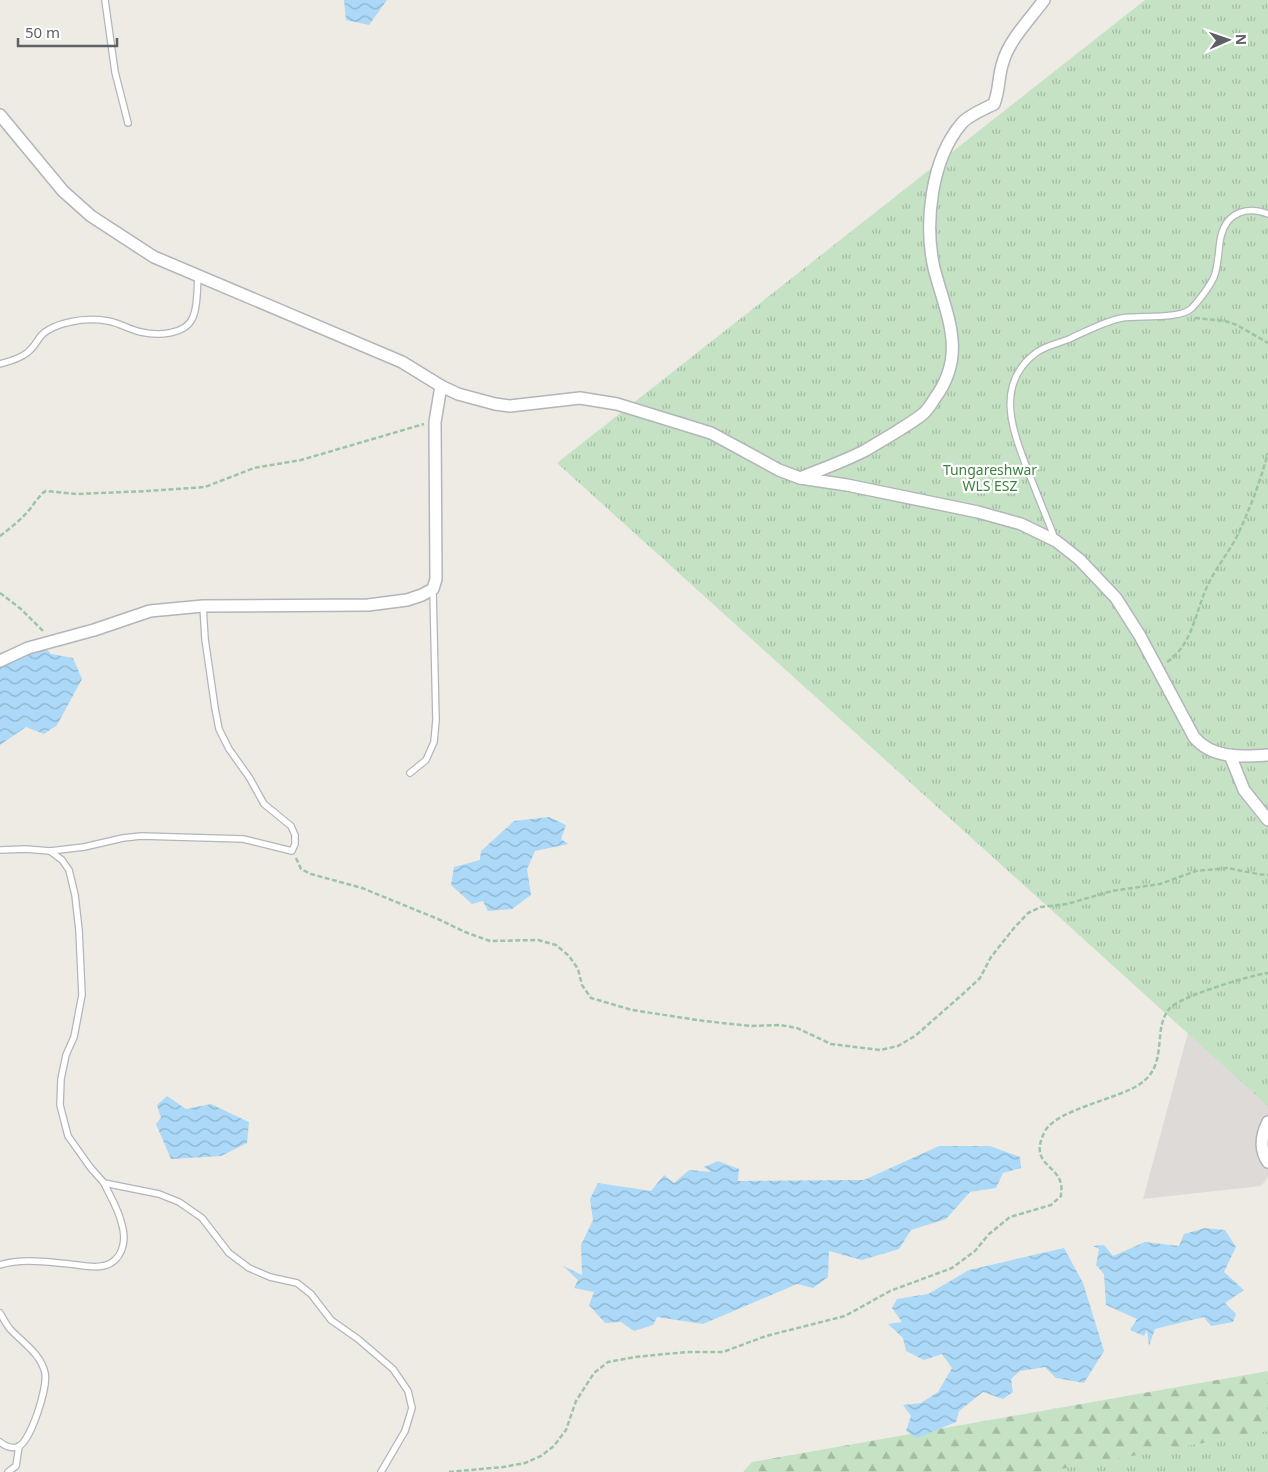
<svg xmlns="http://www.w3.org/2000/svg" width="1268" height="1472" viewBox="0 0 1268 1472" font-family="'Noto Sans',sans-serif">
<defs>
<pattern id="forest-firs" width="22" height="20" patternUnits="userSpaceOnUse" patternTransform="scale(1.25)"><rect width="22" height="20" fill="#c5e3c4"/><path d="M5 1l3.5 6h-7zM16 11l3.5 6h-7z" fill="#a3bba3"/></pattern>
<pattern id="park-tufts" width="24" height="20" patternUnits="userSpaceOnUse" patternTransform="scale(1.25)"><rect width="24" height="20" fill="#c5e3c4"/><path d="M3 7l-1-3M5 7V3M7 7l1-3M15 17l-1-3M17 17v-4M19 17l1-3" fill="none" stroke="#a3bba3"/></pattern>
<pattern id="water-waves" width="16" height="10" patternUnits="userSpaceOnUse" patternTransform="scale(1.25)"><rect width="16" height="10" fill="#abd9f7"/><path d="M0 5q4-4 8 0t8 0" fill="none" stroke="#8eb3cc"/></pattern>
</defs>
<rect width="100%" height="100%" fill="#eeebe5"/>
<polygon fill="#dddad7" points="1268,682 1268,1177 1261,1186 1143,1199 1192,1018"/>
<polygon fill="url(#forest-firs)" points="1268,1371 1268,1472 743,1472 752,1462"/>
<g fill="url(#park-tufts)">
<polygon points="1145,0 1268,0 1268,1106 557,463"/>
<polygon points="1268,1431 1268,1472 1045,1472"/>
</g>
<g fill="url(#water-waves)">
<polygon points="344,0 387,0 369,25 346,20"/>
<polygon points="40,642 51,654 73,658 82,679 57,725 44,734 26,727 0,745 0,657 24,644"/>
<polygon points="549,817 566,825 561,839 568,844 535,851 527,869 531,895 512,909 488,911 483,901 472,904 451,885 454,867 480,860 481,851 514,821"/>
<polygon points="167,1096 186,1109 211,1104 249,1122 247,1143 221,1156 171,1159 156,1124 161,1118 157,1105"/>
<polygon points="939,1146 990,1146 1020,1157 1021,1168 1003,1173 996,1188 970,1192 946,1219 911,1230 899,1249 862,1260 829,1251 828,1277 813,1288 797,1284 703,1324 657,1317 653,1325 634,1331 621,1322 605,1323 589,1305 594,1292 574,1288 578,1280 563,1266 582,1275 581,1245 593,1220 590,1199 598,1183 651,1191 664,1175 674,1183 689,1170 711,1172 704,1167 718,1161 739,1169 738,1181 864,1180"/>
<polygon points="1205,1228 1225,1230 1236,1247 1224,1272 1244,1290 1225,1303 1236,1314 1233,1322 1211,1326 1204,1317 1155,1329 1149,1346 1147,1330 1144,1336 1130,1330 1137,1319 1106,1305 1104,1274 1096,1265 1099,1249 1093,1246 1104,1245 1113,1256 1145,1242 1179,1246 1184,1234"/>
<polygon points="1064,1248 1083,1283 1104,1351 1084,1383 1056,1378 1045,1367 1020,1371 1011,1379 1013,1392 1003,1399 983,1392 959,1411 956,1422 917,1438 906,1431 911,1416 903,1405 921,1403 938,1392 952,1368 942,1354 924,1360 906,1351 903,1338 888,1324 902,1322 892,1308 897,1299 928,1294 969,1270"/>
</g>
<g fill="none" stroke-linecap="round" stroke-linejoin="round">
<defs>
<g id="service">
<polyline points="105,0 115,72 128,123"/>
<path d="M0,364C10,361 20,359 28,352C33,348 36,343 40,337C46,329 60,324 70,322C83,319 96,319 108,321C120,323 130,330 141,332C157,336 186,335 193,317C198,306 197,288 198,276"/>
<path d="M1055,539C1047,518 1038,497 1030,476C1014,434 992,385 1037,352C1046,346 1059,343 1069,339C1085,332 1105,321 1122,318C1138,315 1180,320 1192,308C1200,299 1209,288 1214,277C1219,264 1218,249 1221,236C1227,212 1247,206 1268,214"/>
<polyline points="410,773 426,760 434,742 436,720 433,590"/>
<polyline points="0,850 26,849 50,851 84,847 123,838 141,836 243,839 292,851 295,844 295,835 291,826 264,804 249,777 229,749 219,729 215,708 205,639 203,606"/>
<polyline points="50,851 62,860 69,870 75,895 79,930 82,995 74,1037 66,1055 61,1079 60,1105 68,1136 90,1167 104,1183 159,1194 179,1202 202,1218 229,1253 249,1268 270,1277 297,1283 311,1294 331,1320 358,1339 393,1369 408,1391 412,1408 405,1431 381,1472"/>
<path d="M0,1265C22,1258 46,1262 69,1264C81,1265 99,1270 111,1263C124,1255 126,1238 122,1225C119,1210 110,1196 104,1183"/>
<path d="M0,1313C3,1318 6,1324 10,1329C23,1343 41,1354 45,1373C48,1387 31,1441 18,1447C11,1449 5,1446 0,1442"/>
<polyline points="8,1472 16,1466 19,1446"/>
</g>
<g id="minor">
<path d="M0,115L63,191L91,216L154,257L402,362L441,386L458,394L495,404L510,406L580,398L617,404L711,433L779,470L800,478L847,485L978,512L1021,524L1056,541L1079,559L1116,598L1140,636L1194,737C1212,759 1242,757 1268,755"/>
<path d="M800,478C822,469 845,461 866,450C876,444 886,438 896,432C905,426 916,420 924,413C928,409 932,403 935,398C968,353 946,315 934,268C924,223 931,159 962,123C969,115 984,109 994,104C1000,88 998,76 1003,62C1009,40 1031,18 1044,0"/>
<polyline points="0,661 28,648 94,630 150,611 203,606 368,605 407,600 422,595 433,589 436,579 435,422 441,386"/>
<polyline points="1230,755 1244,790 1268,820"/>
<path d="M1268,1122C1261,1136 1259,1149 1268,1162"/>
</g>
</defs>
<use href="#service" stroke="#b2b5b9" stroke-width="8"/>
<use href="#minor" stroke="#b2b5b9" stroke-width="14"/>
<g stroke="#9ec4a7" stroke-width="2.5" stroke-dasharray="5 2.5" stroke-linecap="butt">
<polyline points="1195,318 1225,321 1237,325 1268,343"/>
<path d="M0,536C13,526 26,516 35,502C39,498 41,493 46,491L77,494L148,491L205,487L254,468L301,460L424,424"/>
<polyline points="0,593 21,609 44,632"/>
<path d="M1167,662C1192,645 1195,614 1206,589C1214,570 1228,554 1237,536C1250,509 1260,482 1268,453"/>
<polyline points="296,858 301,869 311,874 362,888 438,919 465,932 490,941 538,940 556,945 569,956 578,969 582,985 591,998 632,1010 704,1021 751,1026 780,1025 797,1028 831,1044 880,1050 898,1046 915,1036 964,993 980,978 991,957 1014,928 1028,913 1041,907 1067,904 1112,891 1160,884 1196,871 1227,868 1258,874 1268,875"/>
<path d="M449,1472L503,1467L525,1463L541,1456L554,1446L566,1430L576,1401L594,1373L608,1362L635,1357L687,1352H723L766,1336L845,1316L890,1291L952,1268L975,1251L989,1234L1010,1217L1051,1205L1061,1196C1061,1192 1062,1188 1061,1184C1057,1164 1028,1164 1045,1131C1058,1109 1118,1099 1140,1084C1169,1065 1152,1030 1169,1009C1178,997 1251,975 1268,973"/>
</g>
<use href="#service" stroke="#fff" stroke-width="5.5"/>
<use href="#minor" stroke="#fff" stroke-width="11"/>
</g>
<g text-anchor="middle" stroke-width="4.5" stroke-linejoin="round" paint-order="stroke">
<g font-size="14" fill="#3d823e" stroke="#fff">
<text x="990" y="475">Tungareshwar<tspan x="990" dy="16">WLS ESZ</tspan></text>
</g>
</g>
<g transform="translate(1228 40) rotate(88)" stroke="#ffffff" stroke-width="4" paint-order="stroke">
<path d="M0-4L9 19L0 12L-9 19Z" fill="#5d6064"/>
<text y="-8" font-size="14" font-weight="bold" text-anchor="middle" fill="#5d6064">N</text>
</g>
<path d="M18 38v8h99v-8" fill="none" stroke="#5d6064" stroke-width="2.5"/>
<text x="25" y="38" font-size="15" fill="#5d6064" stroke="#ffffff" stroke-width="4" paint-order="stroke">50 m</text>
</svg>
